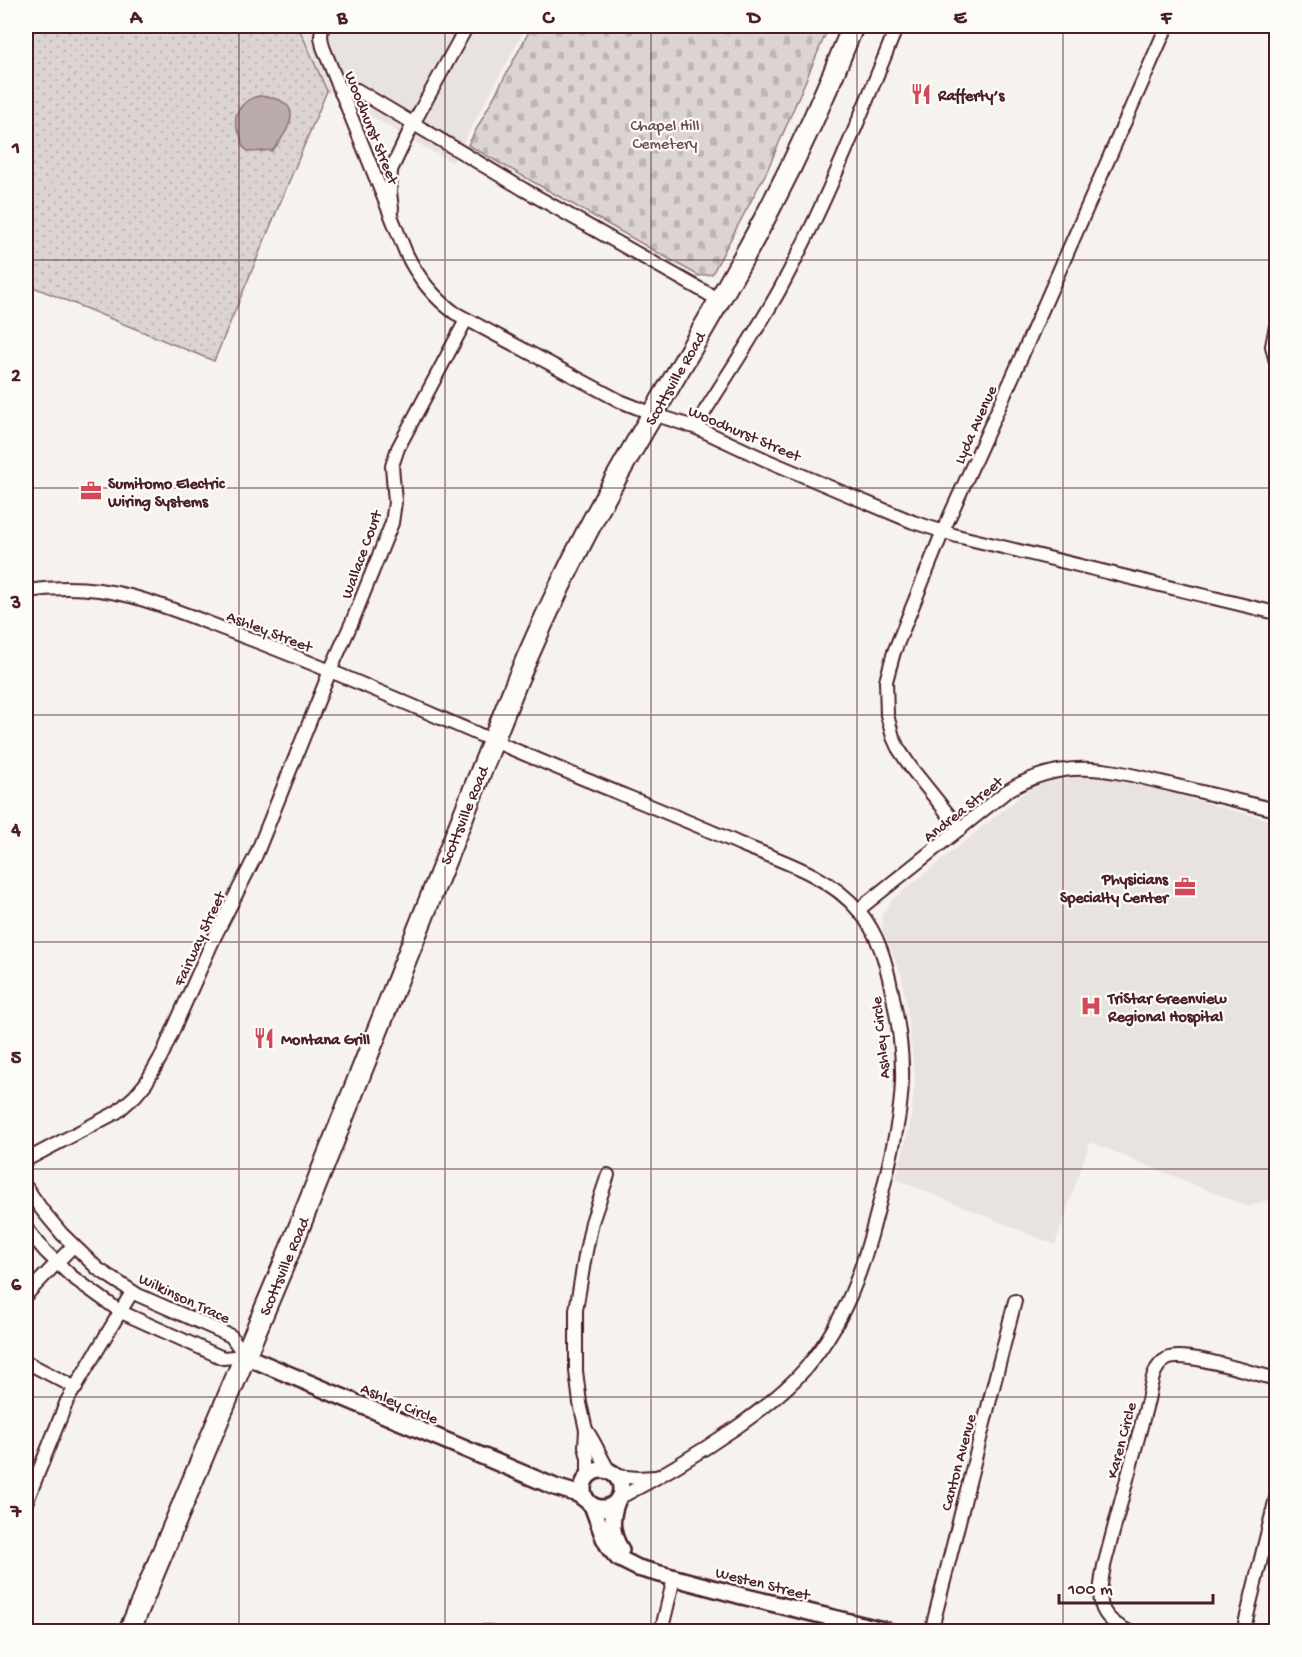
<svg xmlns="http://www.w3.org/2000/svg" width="1302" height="1657" viewBox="0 0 1302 1657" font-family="'Gochi Hand',sans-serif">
<defs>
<pattern id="grass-dots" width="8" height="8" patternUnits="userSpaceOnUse" patternTransform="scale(1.5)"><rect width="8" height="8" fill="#dcd4d2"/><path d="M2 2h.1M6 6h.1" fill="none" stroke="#beb6b4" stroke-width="1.8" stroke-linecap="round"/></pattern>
<pattern id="cemetery-stones" width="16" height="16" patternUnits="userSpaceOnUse" patternTransform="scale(1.5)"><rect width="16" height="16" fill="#dcd4d2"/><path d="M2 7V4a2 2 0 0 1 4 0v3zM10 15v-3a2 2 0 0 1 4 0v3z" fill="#beb6b4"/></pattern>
</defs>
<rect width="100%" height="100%" fill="#f6f3ef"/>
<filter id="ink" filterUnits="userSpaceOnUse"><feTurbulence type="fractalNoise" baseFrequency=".0167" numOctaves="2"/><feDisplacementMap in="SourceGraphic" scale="12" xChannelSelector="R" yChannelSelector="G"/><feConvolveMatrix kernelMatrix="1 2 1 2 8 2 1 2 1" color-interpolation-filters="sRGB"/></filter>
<g filter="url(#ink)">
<g fill="#e9e3e0">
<polygon points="204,26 527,26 452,163 327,91"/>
<polygon points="1089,776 1126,781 1276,822 1276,1186 1271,1199 1248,1207 1090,1142 1055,1245 896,1179 910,1125 915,1081 910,1034 902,977 883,931 882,915 892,900 1028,790 1052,780"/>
</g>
<polygon fill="url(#grass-dots)" stroke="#937a7e" stroke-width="1.5" points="26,26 298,26 327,91 214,361 26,284"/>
<polygon fill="url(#cemetery-stones)" stroke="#937a7e" stroke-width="1.5" points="532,26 829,26 767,171 712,274 699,276 468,145"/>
<path fill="#bbabac" stroke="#8e7378" stroke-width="1.5" d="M259,96C305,99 294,125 272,151C264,149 255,154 248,151C242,148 242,143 241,138C240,133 236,129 236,124C233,111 247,98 259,96Z"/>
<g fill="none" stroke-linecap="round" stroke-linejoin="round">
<defs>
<g id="minor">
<path d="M322,26L321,37L323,47L406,253C418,278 433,297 455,313L620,401L653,414L697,428L766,460L851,496L913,522L957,536L1276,613"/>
<polyline points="341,93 351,89 357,90 523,189 719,300"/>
<polyline points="392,209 390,192 391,170 413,124 467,26"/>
<polyline points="1276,326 1272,346 1276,362"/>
<path d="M697,428L705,411C730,371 756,332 779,291C825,206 861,115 897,26"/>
<path d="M26,591C60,586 96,587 130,596C169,606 207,623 245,637C359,680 469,732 582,778C635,800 688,821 740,844C781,861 829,875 859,911C879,935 886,962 892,992C898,1022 903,1051 902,1081C901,1116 892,1151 884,1185C867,1254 852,1314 805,1369C785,1392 761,1410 737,1427C699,1453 660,1477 619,1498"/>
<polyline points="960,829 912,769 898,748 893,737 887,715 886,681 894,652 943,531 1013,376 1167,26"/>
<path d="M858,910L1007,791C1066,755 1111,770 1173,785C1207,793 1242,802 1276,810"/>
<polyline points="26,1160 117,1112 135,1096 146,1083 162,1055 215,936 256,855 330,671 352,622 392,523 395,502 392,466 398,448 466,320"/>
<polyline points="26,1187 42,1210 62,1234 98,1269 138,1295 231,1336 245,1356 223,1358 121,1312 71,1276 45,1251 26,1228"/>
<polyline points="26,1295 73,1246"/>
<polyline points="26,1362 76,1388"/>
<path d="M586,1430C596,1443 601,1459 610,1472"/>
<polyline points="588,1476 588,1458 585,1446 586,1430 580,1403 576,1371 576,1310 585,1256 592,1222 608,1175"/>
<polyline points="615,1476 638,1478 655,1477"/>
<polyline points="26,1503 67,1401 132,1292"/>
<polyline points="481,1632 490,1632"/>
<polyline points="661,1632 674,1578"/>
<polyline points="931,1632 1015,1301"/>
<path d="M1130,1632C1095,1616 1098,1599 1104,1566L1148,1400C1151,1387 1152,1366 1167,1359C1184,1350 1255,1374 1276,1379"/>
<polyline points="1243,1632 1276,1498"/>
</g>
<g id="tertiary">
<polyline points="245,1356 555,1487 578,1494 586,1500"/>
<circle cx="602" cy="1489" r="19"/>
<path d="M617,1501C610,1519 611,1534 621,1550"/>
<polyline points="592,1505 604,1538 610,1549 618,1558 638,1568 742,1596 891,1632"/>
</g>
<path id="primary" d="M129,1632L294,1240L517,681C550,604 586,529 628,457C675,375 725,295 768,212C800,151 828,89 853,26"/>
</defs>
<use href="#minor" stroke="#4a1f2b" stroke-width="16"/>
<use href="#tertiary" stroke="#4a1f2b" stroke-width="20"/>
<use href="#primary" stroke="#4a1f2b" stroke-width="24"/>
<use href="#minor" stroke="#fdfcf7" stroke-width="12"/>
<use href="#tertiary" stroke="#fdfcf7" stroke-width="15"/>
<use href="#primary" stroke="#fdfcf7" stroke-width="20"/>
</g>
</g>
<path fill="none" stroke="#4a1f2b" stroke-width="1.5" stroke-opacity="0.55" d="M239,26V1632M445,26V1632M651,26V1632M857,26V1632M1063,26V1632M26,260H1276M26,488H1276M26,715H1276M26,942H1276M26,1169H1276M26,1397H1276"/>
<defs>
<symbol id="restaurant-bare" viewBox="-9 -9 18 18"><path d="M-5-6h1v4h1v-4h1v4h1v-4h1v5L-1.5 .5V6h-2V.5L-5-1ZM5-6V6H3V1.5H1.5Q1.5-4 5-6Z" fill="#d1495b" stroke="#fdfcf7" stroke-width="2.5" paint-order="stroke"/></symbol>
<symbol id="office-bare" viewBox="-9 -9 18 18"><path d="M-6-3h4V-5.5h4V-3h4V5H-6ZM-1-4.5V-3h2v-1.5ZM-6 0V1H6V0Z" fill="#d1495b" stroke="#fdfcf7" stroke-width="2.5" paint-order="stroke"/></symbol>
<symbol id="hospital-bare" viewBox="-9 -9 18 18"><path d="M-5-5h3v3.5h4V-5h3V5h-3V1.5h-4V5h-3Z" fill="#d1495b" stroke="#fdfcf7" stroke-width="2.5" paint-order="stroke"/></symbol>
</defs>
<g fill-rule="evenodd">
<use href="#restaurant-bare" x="906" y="79" width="30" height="30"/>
<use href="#office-bare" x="76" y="476" width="30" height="30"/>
<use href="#office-bare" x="1170" y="872" width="30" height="30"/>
<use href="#hospital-bare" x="1076" y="991" width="30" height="30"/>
<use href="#restaurant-bare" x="249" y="1023" width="30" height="30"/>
</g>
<g text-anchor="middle" stroke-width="4.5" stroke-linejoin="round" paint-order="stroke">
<g font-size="16" font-weight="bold" fill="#4a1f2b" stroke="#fdfcf7" text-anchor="start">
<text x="938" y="100">Rafferty’s</text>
<text x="108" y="488">Sumitomo Electric<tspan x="108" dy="18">Wiring Systems</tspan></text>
<text x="1168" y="884" text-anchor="end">Physicians<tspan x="1168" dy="18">Specialty Center</tspan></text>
<text x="1108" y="1003">TriStar Greenview<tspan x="1108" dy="18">Regional Hospital</tspan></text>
<text x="281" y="1044">Montana Grill</text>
</g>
<g font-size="16" fill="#6e4c55" stroke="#fdfcf7">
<text x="665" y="130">Chapel Hill<tspan x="665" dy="18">Cemetery</tspan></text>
</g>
<g font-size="16" fill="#4a1f2b" stroke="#fdfcf7">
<text transform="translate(373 127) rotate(68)" y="6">Woodhurst Street</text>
<text transform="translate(674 378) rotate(-60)" y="6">Scottsville Road</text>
<text transform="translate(974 424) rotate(-66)" y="6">Lyda Avenue</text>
<text transform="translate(745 432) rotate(23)" y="6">Woodhurst Street</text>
<text transform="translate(360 554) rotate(-70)" y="6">Wallace Court</text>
<text transform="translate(270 630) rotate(21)" y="6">Ashley Street</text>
<text transform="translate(962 808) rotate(-38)" y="6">Andrea Street</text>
<text transform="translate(463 815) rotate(-68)" y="6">Scottsville Road</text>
<text transform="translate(198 938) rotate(-65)" y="6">Fairway Street</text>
<text transform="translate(879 1038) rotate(-96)" y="6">Ashley Circle</text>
<text transform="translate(283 1266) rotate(-67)" y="6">Scottsville Road</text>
<text transform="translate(185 1297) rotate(25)" y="6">Wilkinson Trace</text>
<text transform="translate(400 1402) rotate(23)" y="6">Ashley Circle</text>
<text transform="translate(1120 1440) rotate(-75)" y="6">Karen Circle</text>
<text transform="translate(957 1462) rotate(-75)" y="6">Canton Avenue</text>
<text transform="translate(763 1582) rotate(14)" y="6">Westen Street</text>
</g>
</g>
<rect width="1302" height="1657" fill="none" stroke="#fdfcf7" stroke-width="66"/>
<path d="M1059 1594v9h154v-9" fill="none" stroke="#4a1f2b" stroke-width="3"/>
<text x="1068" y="1594" font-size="18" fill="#4a1f2b" stroke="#fdfcf7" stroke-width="4.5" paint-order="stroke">100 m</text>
<rect x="33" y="33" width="1236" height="1591" fill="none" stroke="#4a1f2b" stroke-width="2"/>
<g font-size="20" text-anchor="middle" font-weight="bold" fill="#4a1f2b">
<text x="136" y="23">A</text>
<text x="342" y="23">B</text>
<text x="548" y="23">C</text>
<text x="754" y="23">D</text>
<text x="960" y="23">E</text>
<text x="1166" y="23">F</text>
<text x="16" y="153">1</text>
<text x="16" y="381">2</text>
<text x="16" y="608">3</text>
<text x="16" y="835">4</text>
<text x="16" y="1063">5</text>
<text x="16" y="1290">6</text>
<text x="16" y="1517">7</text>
</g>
</svg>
